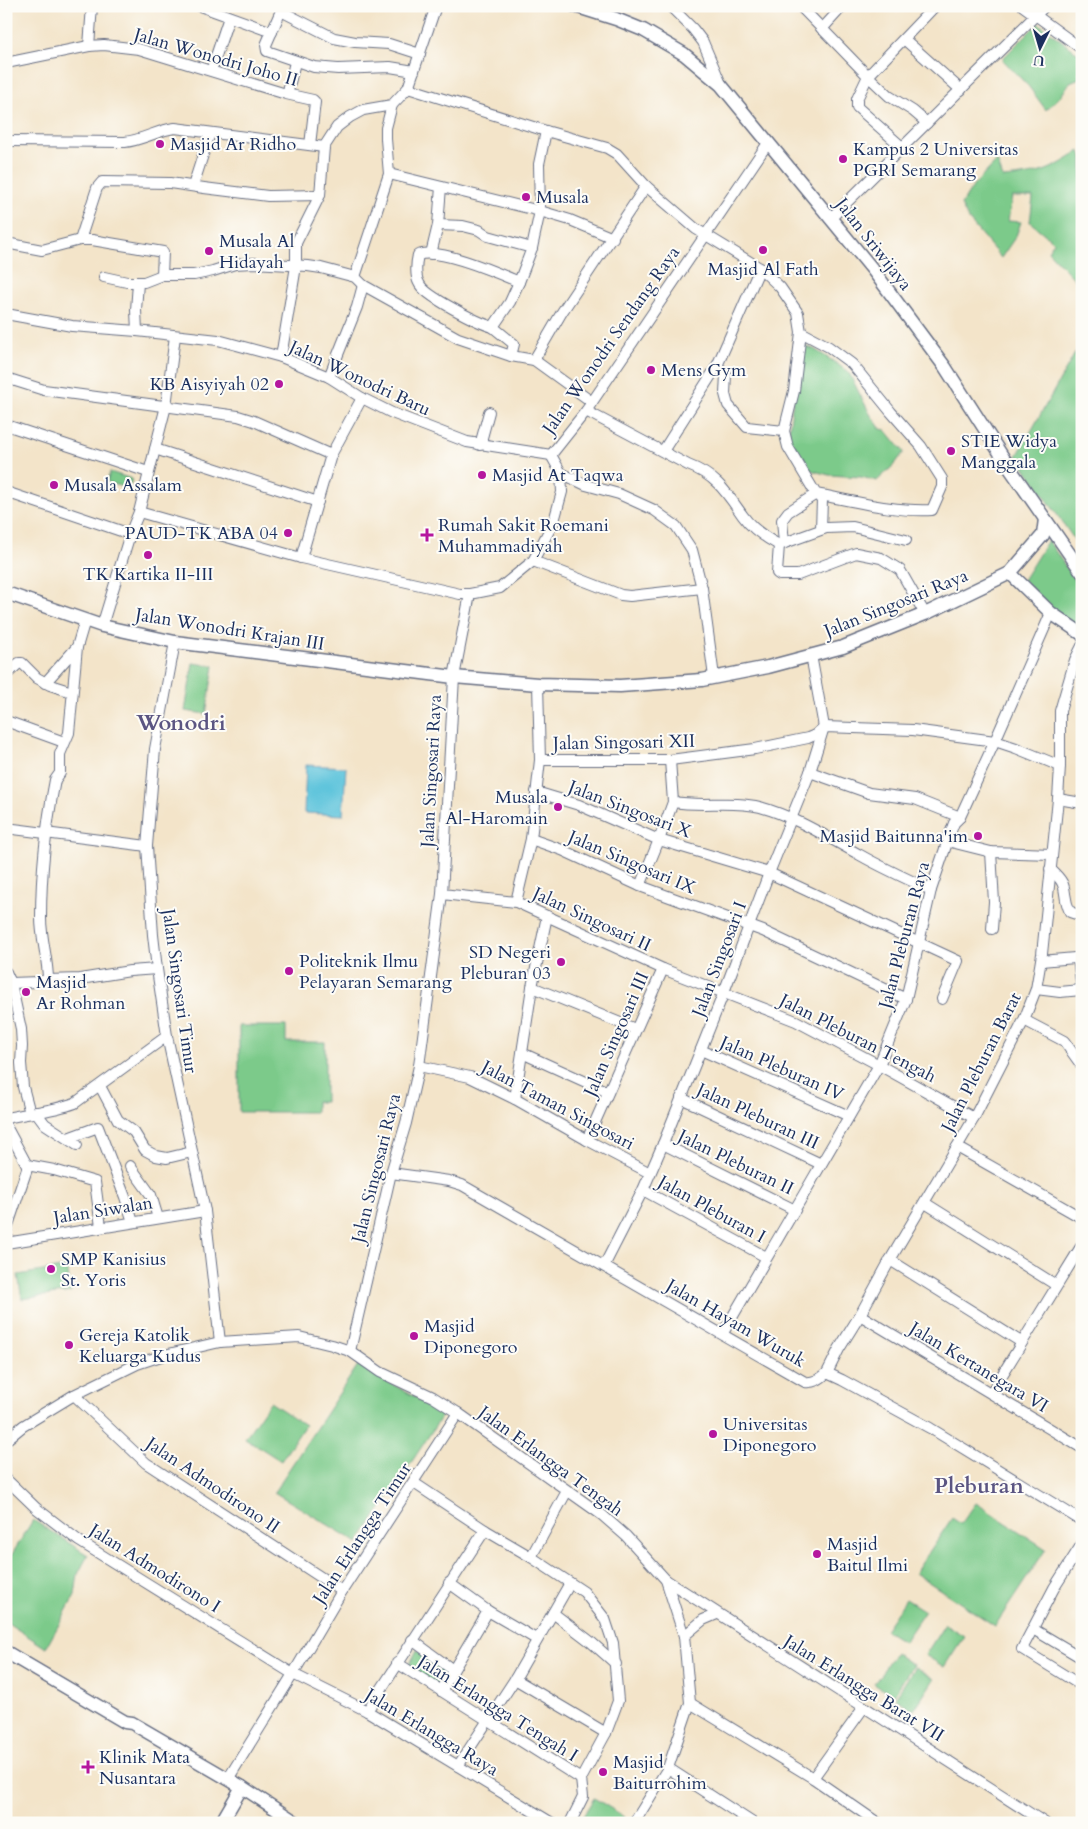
<svg xmlns="http://www.w3.org/2000/svg" width="1088" height="1829" viewBox="0 0 1088 1829" font-family="Cardo,serif">
<rect width="100%" height="100%" fill="#fdfcf7"/>
<filter id="ink" filterUnits="userSpaceOnUse"><feTurbulence type="fractalNoise" baseFrequency=".02" numOctaves="2"/><feDisplacementMap in="SourceGraphic" scale="10" xChannelSelector="R" yChannelSelector="G"/><feConvolveMatrix kernelMatrix="1 2 1 2 8 2 1 2 1" color-interpolation-filters="sRGB"/></filter>
<filter id="wash" filterUnits="userSpaceOnUse"><feTurbulence type="fractalNoise" baseFrequency=".0096" numOctaves="4" result="noise"/><feDisplacementMap in="SourceGraphic" scale="20" xChannelSelector="R" yChannelSelector="G"/><feGaussianBlur stdDeviation="1.12" result="paint"/><feColorMatrix in="noise" values="0 0 0 0 0 0 0 0 0 0 0 0 0 0 0 0 0 1.4 0 .05"/><feComposite in="paint" operator="in"/></filter>
<g filter="url(#wash)">
<rect width="100%" height="100%" fill="#f3e4c9"/>
<g fill="#7cca8a" stroke="#4c7c74">
<polygon points="1038,23 1082,56 1082,77 1070,82 1061,96 1046,110 1029,87 1002,59"/>
<path d="M1080,151L1082,157V287L1048,251L1054,242L1030,222L1033,197H1012L1008,221L1021,222L1016,236L1001,258L968,219L961,205L974,185L997,161L1003,178C1039,175 1050,171 1080,151Z"/>
<polygon points="1082,341 1082,551 1017,456"/>
<polygon points="800,345 814,349 836,363 849,373 870,414 881,429 886,430 904,452 895,464 877,481 861,477 829,475 810,470 798,457 788,439"/>
<polygon points="110,472 132,479 129,489 107,482"/>
<polygon points="1048,540 1082,591 1082,630 1052,610 1023,580"/>
<polygon points="193,663 214,666 206,714 185,711"/>
<polygon points="239,1026 286,1026 286,1042 325,1042 325,1102 316,1102 316,1112 239,1112"/>
<polygon points="67,1267 71,1292 22,1299 18,1275"/>
<polygon points="358,1365 444,1413 358,1543 274,1492"/>
<polygon points="270,1402 305,1425 281,1461 245,1438"/>
<polygon points="976,1503 1046,1549 995,1626 915,1573 952,1518 961,1524"/>
<polygon points="33,1520 88,1555 78,1574 75,1595 46,1648 6,1622 6,1564"/>
<polygon points="906,1599 925,1611 904,1642 885,1630"/>
<polygon points="945,1624 964,1636 944,1667 925,1655"/>
<polygon points="417,1650 451,1669 442,1686 408,1667"/>
<polygon points="895,1653 913,1665 893,1696 874,1684"/>
<polygon points="915,1667 934,1679 914,1710 895,1698"/>
<polygon points="594,1798 625,1817 621,1823 579,1823"/>
</g>
<polygon fill="#5ec4dc" stroke="#3c7a9d" points="306,765 346,767 343,815 304,813"/>
</g>
<g filter="url(#ink)">
<g fill="none" stroke-linecap="round" stroke-linejoin="round">
<defs>
<g id="minor">
<polyline points="200,6 272,32"/>
<polyline points="283,6 266,45 267,51 314,67 338,69 390,67 414,71"/>
<polyline points="670,6 693,29 703,42 721,84"/>
<polyline points="800,6 868,76 857,99 857,107 902,147"/>
<polyline points="1023,6 1082,49"/>
<polyline points="281,11 334,38 355,42 389,44 420,54"/>
<polyline points="822,29 843,6"/>
<polyline points="904,39 961,90"/>
<polyline points="89,46 92,6"/>
<polyline points="6,63 89,46 104,45 139,49 286,94 313,100 315,102 310,145"/>
<polyline points="213,65 229,17"/>
<path d="M408,88L546,131L607,148L617,154L646,186L696,229L760,268L780,287L798,313L801,332L794,391L784,431L788,447L816,494C854,501 894,512 932,510L942,487V479L921,446L891,412L852,364L829,347L801,332"/>
<polyline points="288,91 295,62"/>
<polyline points="927,123 913,111 889,96 868,76 935,6"/>
<path d="M6,141L125,142C143,140 158,130 175,128L324,147"/>
<polyline points="389,174 540,211 570,220 613,238"/>
<polyline points="193,186 210,133"/>
<path d="M441,187L438,225L463,226L479,230L488,236L532,248L519,282C498,273 439,247 418,255C416,263 415,276 419,283C424,296 479,323 493,327"/>
<polyline points="832,217 1045,6"/>
<polyline points="80,240 97,188 102,182 170,183 204,188 268,196 320,195"/>
<polyline points="6,243 42,250 80,240 92,240 163,252 162,275"/>
<polyline points="532,248 540,211 539,164 546,131"/>
<polyline points="431,254 438,225"/>
<polyline points="104,277 127,282 144,282 162,275 194,275 213,271 235,264 253,263 308,266 321,268 355,277 363,285 458,338 511,356 534,360 592,402"/>
<polyline points="355,277 389,174 386,139 386,128 392,105 408,88 436,6"/>
<polyline points="6,314 72,326 137,331 218,340 281,357 329,377 362,398 392,413 467,442 551,455"/>
<polyline points="137,331 136,310 138,283"/>
<polyline points="511,356 514,344 493,327 510,302 519,282"/>
<polyline points="281,357 296,266 296,243 320,195 324,147 337,127 350,117 363,110 392,105"/>
<polyline points="534,360 562,312 646,186"/>
<polyline points="717,366 726,374 725,394 728,405 747,427 784,431"/>
<polyline points="329,377 357,307 363,285"/>
<polyline points="6,378 44,390 238,416 254,421 331,455"/>
<path d="M586,411L688,465C717,476 726,492 743,516C752,529 766,538 779,545L826,528L853,527L906,540"/>
<polyline points="6,425 148,472"/>
<polyline points="480,445 489,412"/>
<polyline points="155,449 318,502"/>
<polyline points="663,451 717,366 760,268"/>
<polyline points="561,473 586,485 619,494 654,510 676,526 692,550 702,588 714,677"/>
<polyline points="6,492 130,534"/>
<polyline points="139,512 301,558 331,455 362,398"/>
<polyline points="784,543 782,520 788,512 816,494 822,500 821,529"/>
<polyline points="779,545 777,573 780,575 798,575 856,553 881,558 900,570 925,614"/>
<polyline points="301,558 460,594 470,594"/>
<polyline points="533,561 621,595 630,596 702,588"/>
<polyline points="102,626 130,534 139,512 155,449 166,406 175,336"/>
<polyline points="175,642 155,749 147,846 153,935 157,969 167,1036 205,1211 220,1342"/>
<polyline points="6,675 19,663 22,663 37,678 50,685 72,692"/>
<polyline points="45,683 77,647"/>
<polyline points="6,721 64,742"/>
<polyline points="540,760 670,760 755,749 808,738 815,735 824,727 913,730 995,741 1016,748 1060,766"/>
<polyline points="810,772 869,793 915,799 960,817"/>
<polyline points="536,792 579,805 659,840 769,873 958,961 942,999"/>
<polyline points="1058,799 1082,803"/>
<path d="M673,802C702,807 733,800 760,807C796,817 827,837 860,855C883,868 907,879 931,890"/>
<polyline points="6,828 147,846"/>
<polyline points="531,839 562,850 640,886 763,931 906,999"/>
<polyline points="947,841 991,852 1052,854"/>
<polyline points="991,852 994,902 992,929"/>
<path d="M1050,869C1072,888 1060,891 1070,912L1082,916"/>
<polyline points="640,886 659,840 673,802 670,760"/>
<polyline points="442,894 516,902 663,969 796,1021 879,1065 974,1118"/>
<polyline points="516,902 531,839 540,760 538,684"/>
<polyline points="1078,957 1082,992"/>
<polyline points="1041,961 1075,958"/>
<polyline points="6,972 11,983 39,982 48,980 80,979 130,971 157,969"/>
<path d="M48,980C48,959 41,939 41,918C41,871 46,826 55,780L60,773V754L69,733L77,647L85,620"/>
<polyline points="11,983 21,1029 22,1046 21,1063 23,1087 30,1113"/>
<polyline points="532,987 635,1029"/>
<polyline points="1036,989 1060,992 1081,990"/>
<polyline points="1024,1020 1064,1041 1082,1066"/>
<polyline points="701,1050 849,1116"/>
<polyline points="522,1053 608,1092"/>
<polyline points="419,1066 470,1077 515,1099 587,1140 650,1173"/>
<polyline points="100,1086 118,1120 134,1132 145,1150 156,1156 167,1158 192,1152"/>
<polyline points="681,1098 821,1164"/>
<polyline points="515,1099 532,987 547,916"/>
<polyline points="36,1112 45,1124 77,1145"/>
<path d="M6,1118C29,1113 53,1111 75,1103L167,1036"/>
<polyline points="6,1126 27,1165 27,1169 6,1231"/>
<polyline points="68,1138 98,1127 125,1197 133,1222"/>
<polyline points="587,1140 663,969"/>
<polyline points="663,1144 795,1210"/>
<polyline points="957,1147 1082,1218"/>
<polyline points="27,1165 54,1170 95,1182 101,1227"/>
<polyline points="130,1166 151,1195 158,1218"/>
<path d="M391,1173L449,1181L462,1185L805,1382C814,1383 820,1379 827,1373L842,1380L930,1428L1082,1521"/>
<polyline points="643,1190 766,1257"/>
<polyline points="925,1203 1056,1285"/>
<polyline points="6,1243 205,1211"/>
<polyline points="890,1260 1021,1342"/>
<polyline points="604,1266 643,1190 663,1144 724,992 769,873 810,772 824,727 811,655"/>
<polyline points="860,1315 1082,1448"/>
<polyline points="723,1333 879,1065 906,999 931,890 951,831 954,823 960,817 995,741 1051,613"/>
<polyline points="350,1351 391,1173 406,1123 419,1066 442,894 454,677 470,594 500,588 533,561 554,521 562,492 561,473 551,455 586,411 768,143"/>
<polyline points="827,1373 839,1349 860,1315 890,1260 974,1118 1024,1020 1036,989 1042,954 1058,799 1060,766 1060,711 1075,660 1082,646"/>
<polyline points="991,1393 1082,1245"/>
<polyline points="74,1395 146,1463 342,1591"/>
<polyline points="458,1413 602,1515 626,1536 666,1580 684,1636 690,1703 668,1768 634,1823"/>
<polyline points="6,1440 23,1426 74,1395 137,1364 164,1355 220,1342 299,1337 332,1345 350,1351 380,1372 433,1397 458,1413 342,1591 293,1674 228,1779"/>
<polyline points="6,1479 36,1508 79,1541 293,1674 367,1711 552,1823"/>
<polyline points="414,1483 485,1530 531,1557 584,1592 605,1619 613,1643 618,1701 606,1733 581,1779 583,1797 570,1823"/>
<polyline points="1082,1544 1054,1588 1022,1649 1082,1686"/>
<polyline points="531,1557 567,1491"/>
<polyline points="666,1580 1045,1823"/>
<polyline points="449,1583 488,1611 536,1639"/>
<polyline points="553,1613 591,1642 616,1664"/>
<polyline points="1033,1629 1082,1658"/>
<polyline points="684,1636 703,1620 717,1614"/>
<polyline points="412,1640 453,1670"/>
<polyline points="397,1663 581,1779"/>
<polyline points="515,1679 606,1733"/>
<polyline points="441,1691 488,1611"/>
<polyline points="690,1703 813,1778 878,1823"/>
<polyline points="367,1711 485,1530"/>
<polyline points="458,1766 515,1679 570,1583"/>
<polyline points="668,1768 753,1823"/>
<polyline points="813,1778 864,1707"/>
</g>
<g id="major">
<polyline points="575,6 616,19 643,30 684,54 721,85 873,270 945,367 1011,470 1082,572"/>
<polyline points="1010,573 1051,613 1082,634"/>
<polyline points="6,593 102,626 175,642 454,677 538,684 620,686 702,680 768,667 843,647 925,614 1010,573 1043,535 1045,519"/>
<polyline points="6,1652 125,1722 132,1723 242,1787 297,1823"/>
<polyline points="221,1823 242,1787"/>
</g>
</defs>
<use href="#minor" stroke="#676e83" stroke-width="12"/>
<use href="#major" stroke="#676e83" stroke-width="15"/>
<use href="#minor" stroke="#fff" stroke-width="10"/>
<use href="#major" stroke="#fff" stroke-width="12"/>
</g>
</g>
<g fill="#b5179e" stroke="#fdfcf7" stroke-width="2">
<circle cx="160" cy="144" r="5"/>
<circle cx="843" cy="159" r="5"/>
<circle cx="526" cy="197" r="5"/>
<circle cx="763" cy="250" r="5"/>
<circle cx="209" cy="251" r="5"/>
<circle cx="651" cy="370" r="5"/>
<circle cx="279" cy="384" r="5"/>
<circle cx="951" cy="451" r="5"/>
<circle cx="482" cy="475" r="5"/>
<circle cx="54" cy="485" r="5"/>
<circle cx="288" cy="533" r="5"/>
<path d="M424.5 527.5h5v5h5v5h-5v5h-5v-5h-5v-5h5z"/>
<circle cx="148" cy="555" r="5"/>
<circle cx="558" cy="807" r="5"/>
<circle cx="978" cy="836" r="5"/>
<circle cx="561" cy="962" r="5"/>
<circle cx="289" cy="971" r="5"/>
<circle cx="26" cy="992" r="5"/>
<circle cx="51" cy="1269" r="5"/>
<circle cx="414" cy="1336" r="5"/>
<circle cx="69" cy="1345" r="5"/>
<circle cx="713" cy="1434" r="5"/>
<circle cx="817" cy="1554" r="5"/>
<path d="M85.5 1759.5h5v5h5v5h-5v5h-5v-5h-5v-5h5z"/>
<circle cx="603" cy="1772" r="5"/>
</g>
<g text-anchor="middle" stroke-width="4" stroke-linejoin="round" paint-order="stroke">
<g font-size="18" fill="#1b2f5e" stroke="#fdfcf7">
<text transform="translate(216 57) rotate(16)" y="6">Jalan Wonodri Joho II</text>
<text transform="translate(874 244) rotate(52)" y="6">Jalan Sriwijaya</text>
<text transform="translate(611 340) rotate(-55)" y="6">Jalan Wonodri Sendang Raya</text>
<text transform="translate(360 378) rotate(25)" y="6">Jalan Wonodri Baru</text>
<text transform="translate(896 603) rotate(-22)" y="6">Jalan Singosari Raya</text>
<text transform="translate(230 629) rotate(9)" y="6">Jalan Wonodri Krajan III</text>
<text transform="translate(624 742) rotate(-1)" y="6">Jalan Singosari XII</text>
<text transform="translate(431 771) rotate(-87)" y="6">Jalan Singosari Raya</text>
<text transform="translate(630 809) rotate(21)" y="6">Jalan Singosari X</text>
<text transform="translate(632 862) rotate(23)" y="6">Jalan Singosari IX</text>
<text transform="translate(592 919) rotate(25)" y="6">Jalan Singosari II</text>
<text transform="translate(904 935) rotate(-75)" y="6">Jalan Pleburan Raya</text>
<text transform="translate(719 959) rotate(-69)" y="6">Jalan Singosari I</text>
<text transform="translate(180 991) rotate(82)" y="6">Jalan Singosari Timur</text>
<text transform="translate(616 1034) rotate(-66)" y="6">Jalan Singosari III</text>
<text transform="translate(858 1038) rotate(27)" y="6">Jalan Pleburan Tengah</text>
<text transform="translate(981 1062) rotate(-63)" y="6">Jalan Pleburan Barat</text>
<text transform="translate(782 1068) rotate(24)" y="6">Jalan Pleburan IV</text>
<text transform="translate(558 1105) rotate(28)" y="6">Jalan Taman Singosari</text>
<text transform="translate(758 1116) rotate(25)" y="6">Jalan Pleburan III</text>
<text transform="translate(736 1162) rotate(26)" y="6">Jalan Pleburan II</text>
<text transform="translate(376 1168) rotate(-76)" y="6">Jalan Singosari Raya</text>
<text transform="translate(712 1209) rotate(29)" y="6">Jalan Pleburan I</text>
<text transform="translate(103 1210) rotate(-9)" y="6">Jalan Siwalan</text>
<text transform="translate(736 1323) rotate(30)" y="6">Jalan Hayam Wuruk</text>
<text transform="translate(979 1367) rotate(31)" y="6">Jalan Kertanegara VI</text>
<text transform="translate(551 1461) rotate(36)" y="6">Jalan Erlangga Tengah</text>
<text transform="translate(213 1485) rotate(34)" y="6">Jalan Admodirono II</text>
<text transform="translate(362 1533) rotate(-57)" y="6">Jalan Erlangga Timur</text>
<text transform="translate(155 1568) rotate(32)" y="6">Jalan Admodirono I</text>
<text transform="translate(864 1688) rotate(32)" y="6">Jalan Erlangga Barat VII</text>
<text transform="translate(498 1708) rotate(32)" y="6">Jalan Erlangga Tengah I</text>
<text transform="translate(432 1732) rotate(31)" y="6">Jalan Erlangga Raya</text>
</g>
<g font-size="18" fill="#1b2f5e" stroke="#fdfcf7" text-anchor="start">
<text x="170" y="150">Masjid Ar Ridho</text>
<text x="853" y="155">Kampus 2 Universitas<tspan x="853" dy="21">PGRI Semarang</tspan></text>
<text x="536" y="203">Musala</text>
<text x="219" y="247">Musala Al<tspan x="219" dy="21">Hidayah</tspan></text>
<text x="763" y="275" text-anchor="middle">Masjid Al Fath</text>
<text x="661" y="376">Mens Gym</text>
<text x="269" y="390" text-anchor="end">KB Aisyiyah 02</text>
<text x="961" y="447">STIE Widya<tspan x="961" dy="21">Manggala</tspan></text>
<text x="492" y="481">Masjid At Taqwa</text>
<text x="64" y="491">Musala Assalam</text>
<text x="438" y="531">Rumah Sakit Roemani<tspan x="438" dy="21">Muhammadiyah</tspan></text>
<text x="278" y="539" text-anchor="end">PAUD-TK ABA 04</text>
<text x="148" y="580" text-anchor="middle">TK Kartika II-III</text>
<text x="548" y="803" text-anchor="end">Musala<tspan x="548" dy="21">Al-Haromain</tspan></text>
<text x="968" y="842" text-anchor="end">Masjid Baitunna'im</text>
<text x="551" y="958" text-anchor="end">SD Negeri<tspan x="551" dy="21">Pleburan 03</tspan></text>
<text x="299" y="967">Politeknik Ilmu<tspan x="299" dy="21">Pelayaran Semarang</tspan></text>
<text x="36" y="988">Masjid<tspan x="36" dy="21">Ar Rohman</tspan></text>
<text x="61" y="1265">SMP Kanisius<tspan x="61" dy="21">St. Yoris</tspan></text>
<text x="424" y="1332">Masjid<tspan x="424" dy="21">Diponegoro</tspan></text>
<text x="79" y="1341">Gereja Katolik<tspan x="79" dy="21">Keluarga Kudus</tspan></text>
<text x="723" y="1430">Universitas<tspan x="723" dy="21">Diponegoro</tspan></text>
<text x="827" y="1550">Masjid<tspan x="827" dy="21">Baitul Ilmi</tspan></text>
<text x="99" y="1763">Klinik Mata<tspan x="99" dy="21">Nusantara</tspan></text>
<text x="613" y="1768">Masjid<tspan x="613" dy="21">Baiturrohim</tspan></text>
</g>
<g font-size="22" font-weight="bold" fill="#5b5582" stroke="#fdfcf7">
<text x="181" y="730">Wonodri</text>
<text x="979" y="1493">Pleburan</text>
</g>
</g>
<rect width="1088" height="1829" fill="none" stroke="#fdfcf7" stroke-width="25"/>
<g transform="translate(1040 48) rotate(185)" stroke="#fdfcf7" stroke-width="4" paint-order="stroke">
<path d="M0-4L9 19L0 12L-9 19Z" fill="#1b2f5e"/>
<text y="-8" font-size="14" font-weight="bold" text-anchor="middle" fill="#1b2f5e">U</text>
</g>
</svg>
